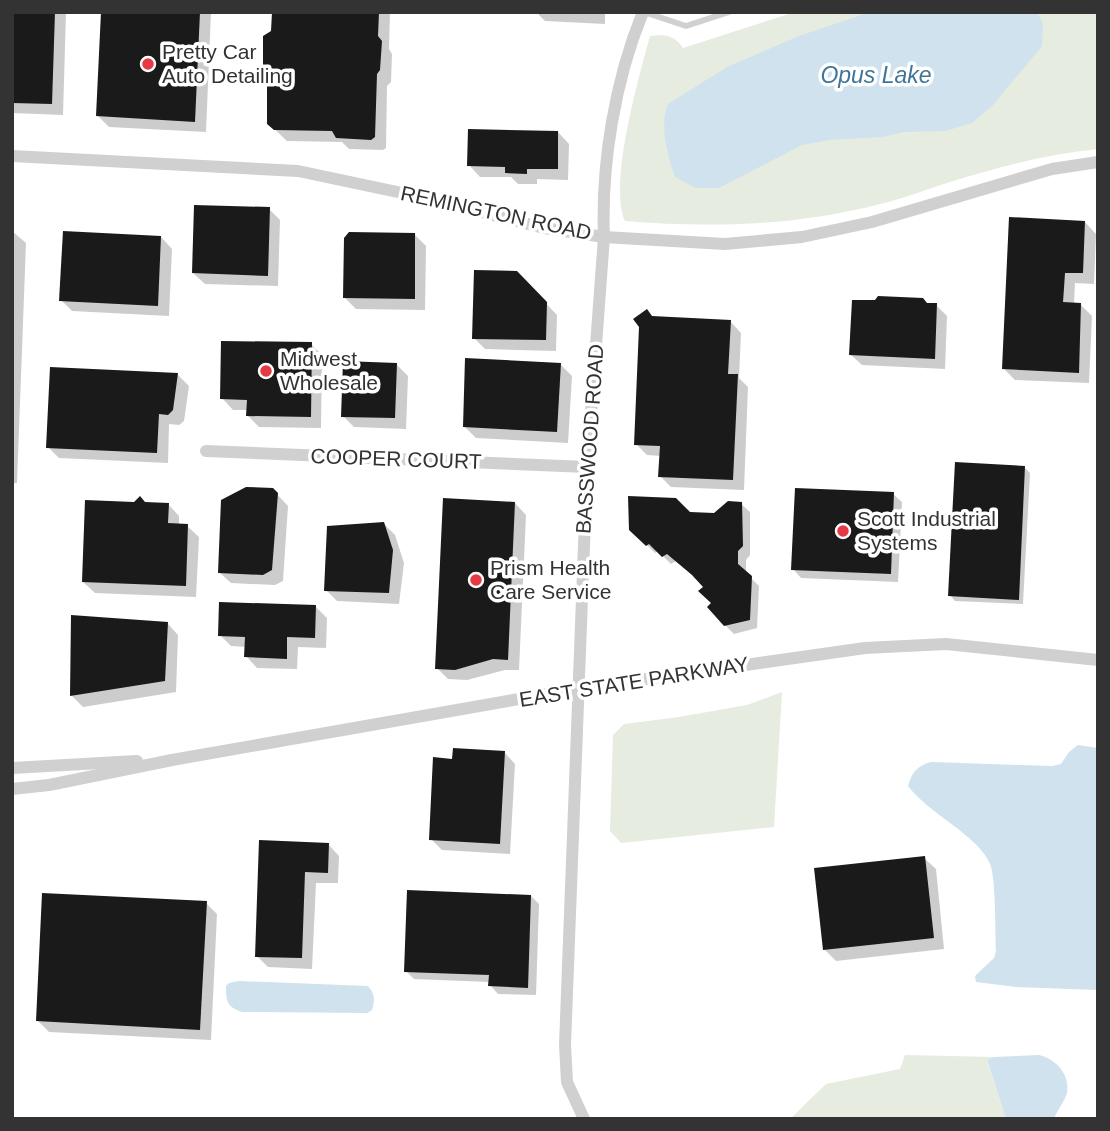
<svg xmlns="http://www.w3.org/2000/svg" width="1110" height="1131" viewBox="0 0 1110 1131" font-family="Helvetica,sans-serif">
<rect width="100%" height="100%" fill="#fff"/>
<g fill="#e6ecdf">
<path d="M795,12H1096L1098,149C1046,154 996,168 947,183C924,190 903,199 880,204C796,226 710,228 625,221C608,185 639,76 650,36C664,34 675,35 683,48Z"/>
<polygon points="782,692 774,827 621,843 610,831 613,735 624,724 679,717 747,705"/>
<polygon points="905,1055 994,1057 987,1061 1006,1119 790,1119 826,1084 900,1069"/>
</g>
<g fill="#cfe2ee">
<path d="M870,12H1037L1043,24L1042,46L992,106L972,123L945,131L904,132L883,137L829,140L802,145L719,188H696L675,177C668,157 659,125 668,104L727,67L799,36Z"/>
<path d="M1078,745L1098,748V990L1016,987L976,982L975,976L994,958L996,951C995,933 996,877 990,864C979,836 928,813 908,786C912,772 917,766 931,762L1052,766L1061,764L1069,752Z"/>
<path d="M239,981L368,986C375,994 375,1000 372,1010L367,1013L242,1012C227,1007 226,1002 226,986L229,983Z"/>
<path d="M1039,1055C1056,1059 1070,1074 1067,1093C1065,1101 1057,1110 1054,1119H1006L987,1060L994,1057Z"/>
</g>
<g fill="#0003">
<polygon points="12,12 66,12 63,115 12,113"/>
<polygon points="103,12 211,12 206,132 109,127 98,116"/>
<polygon points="274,12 390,12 389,49 392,54 391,82 387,86 386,148 383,150 349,149 342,142 287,141 269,124"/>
<polygon points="536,12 605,12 605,24 545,21"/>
<polygon points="558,132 569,144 568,180 537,179 537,184 518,184 511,177 480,177 469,165"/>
<polygon points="269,209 280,220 278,286 205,284 193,273"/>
<polygon points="1085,222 1096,234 1094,284 1075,283 1074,305 1081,305 1092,316 1089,383 1015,380 1004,369"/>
<polygon points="12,231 26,243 17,483 12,483"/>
<polygon points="415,235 426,246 425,310 356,309 345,298"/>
<polygon points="161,237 172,249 169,316 72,311 61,300"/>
<polygon points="517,273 557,315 556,351 485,349 474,338"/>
<polygon points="926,304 936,305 947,316 945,369 862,365 850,354"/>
<polygon points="653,318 730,321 741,333 739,378 748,387 744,490 671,487 660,476 661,456 647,455 636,444"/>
<polygon points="311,344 322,355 321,428 259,427 248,416 248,410 233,410 222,398"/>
<polygon points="397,365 408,376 406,429 354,427 343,416"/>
<polygon points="561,365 572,376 568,443 476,438 465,427"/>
<polygon points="177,374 189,386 184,421 179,425 169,424 168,463 59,458 48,447"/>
<polygon points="1025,468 1030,473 1023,604 955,601 950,595"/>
<polygon points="272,489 288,506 283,581 275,585 231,583 219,572"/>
<polygon points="893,494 902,502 898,582 801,578 793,569"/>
<polygon points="144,503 168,504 179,516 179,526 187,526 199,537 196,597 95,593 83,582"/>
<polygon points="515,503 526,515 519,670 505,670 467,680 448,679 437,668"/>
<polygon points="741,504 750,512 750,555 746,560 746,573 759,586 757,628 734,634 725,625 705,587 699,580 676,561 671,564 658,551 655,553 631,529 689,513 715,515"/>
<polygon points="384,524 395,535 404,563 399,604 337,601 326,590"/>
<polygon points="316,607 327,618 326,648 298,647 297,669 257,668 246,656 246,647 231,646 220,635"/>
<polygon points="167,623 178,635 176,692 83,707 72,696"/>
<polygon points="504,752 515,764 510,854 442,850 431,839 454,761"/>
<polygon points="261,842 328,844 339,856 338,883 316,883 312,969 268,967 257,956"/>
<polygon points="924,858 936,869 944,949 836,961 824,949"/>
<polygon points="531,896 539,904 536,995 498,994 490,985 490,982 414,979 406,971"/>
<polygon points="206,903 217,914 211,1040 49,1032 38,1021"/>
</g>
<g fill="#1a1a1a">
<polygon points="12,12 55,12 52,104 12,103"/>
<polygon points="101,12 200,12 195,122 96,116"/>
<polygon points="272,12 379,12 378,36 382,41 380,70 377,74 375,137 371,140 336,138 332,131 274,130 267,124 267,70 263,65 263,36 271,31"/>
<polygon points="468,129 558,131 558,169 527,169 527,174 505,173 505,167 467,166"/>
<polygon points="194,205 270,207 268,276 192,273"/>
<polygon points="1009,217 1085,221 1083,273 1065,273 1064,288 1063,302 1081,303 1079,373 1002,369"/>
<polygon points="63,231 161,236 158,306 59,301"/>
<polygon points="349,232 415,233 415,299 343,298 344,238"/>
<polygon points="474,270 517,271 547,302 546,340 472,339"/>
<polygon points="878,296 923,298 927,303 937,303 935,359 849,355 852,300 875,300"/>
<polygon points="647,309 652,316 731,320 728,374 738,374 733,480 658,477 660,446 634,445 639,327 633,319"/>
<polygon points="221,341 312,342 311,417 246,416 247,400 220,399"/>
<polygon points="465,358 561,363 557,432 463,427"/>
<polygon points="343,361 397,363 395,418 341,417"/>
<polygon points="50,367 178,373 173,410 168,415 159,414 157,453 46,448"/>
<polygon points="955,462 1025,466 1019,600 948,596"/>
<polygon points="246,487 273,488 278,493 272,570 263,575 218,573 221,500"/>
<polygon points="795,488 894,492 891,574 791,570"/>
<polygon points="140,496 145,502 169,503 168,523 188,524 186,586 82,582 85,500 134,502"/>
<polygon points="628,496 676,498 690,512 714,513 728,501 742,502 743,546 738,551 738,564 752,576 750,620 724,626 707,607 711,603 698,591 703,587 692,575 667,554 662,557 649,544 646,546 629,530"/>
<polygon points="443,498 515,502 508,660 493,659 455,670 435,669"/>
<polygon points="384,522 393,550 389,593 324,591 327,526"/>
<polygon points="219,602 316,605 315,638 287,637 287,659 244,657 245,637 218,636"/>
<polygon points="71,615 168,622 165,681 70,696"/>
<polygon points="453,748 505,751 500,844 429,840 433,757 452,759"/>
<polygon points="259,840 329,843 328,873 305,872 302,958 255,957"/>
<polygon points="925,856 934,938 823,950 814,868"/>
<polygon points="407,890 531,895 528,988 488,986 489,975 404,972"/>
<polygon points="42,893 207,901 200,1030 36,1021"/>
</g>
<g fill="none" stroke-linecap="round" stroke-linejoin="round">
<polyline stroke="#d0d0d0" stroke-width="6" points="644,12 686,26 729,12"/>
<g stroke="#d0d0d0" stroke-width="12">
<polyline points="12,156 298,171 426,198 544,228 604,237 725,244 802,237 872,222 1052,169 1098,162"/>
<polyline points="206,451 587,467"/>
<polyline points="12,768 137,761"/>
<polyline points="12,789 49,785 172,760 576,689 865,648 946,644 1098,660"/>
<path d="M584,1119L567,1082L565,1045L587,467L604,237C601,164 615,80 643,12"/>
</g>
</g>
<g fill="#e63946" stroke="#fff" stroke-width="2.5">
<circle cx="148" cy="64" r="7"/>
<circle cx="266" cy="371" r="7"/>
<circle cx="843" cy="531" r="7"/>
<circle cx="476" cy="580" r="7"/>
</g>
<g text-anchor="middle" stroke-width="7" stroke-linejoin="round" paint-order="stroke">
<g font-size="21" fill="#333" stroke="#fff" text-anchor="start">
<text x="162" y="59">Pretty Car<tspan x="162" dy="24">Auto Detailing</tspan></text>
<text x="280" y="366">Midwest<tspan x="280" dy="24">Wholesale</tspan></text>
<text x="857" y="526">Scott Industrial<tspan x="857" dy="24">Systems</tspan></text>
<text x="490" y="575">Prism Health<tspan x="490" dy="24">Care Service</tspan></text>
</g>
<g font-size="21" fill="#333" stroke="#fff">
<text transform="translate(496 213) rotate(12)" y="7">REMINGTON ROAD</text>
<text transform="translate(590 439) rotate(-86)" y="7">BASSWOOD ROAD</text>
<text transform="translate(396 459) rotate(2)" y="7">COOPER COURT</text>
<text transform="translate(634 682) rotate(-9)" y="7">EAST STATE PARKWAY</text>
</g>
<g font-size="23" font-style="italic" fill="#3f7597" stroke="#fff">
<text x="876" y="83">Opus Lake</text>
</g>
</g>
<rect width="1110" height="1131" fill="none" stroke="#333333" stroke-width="28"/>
</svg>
